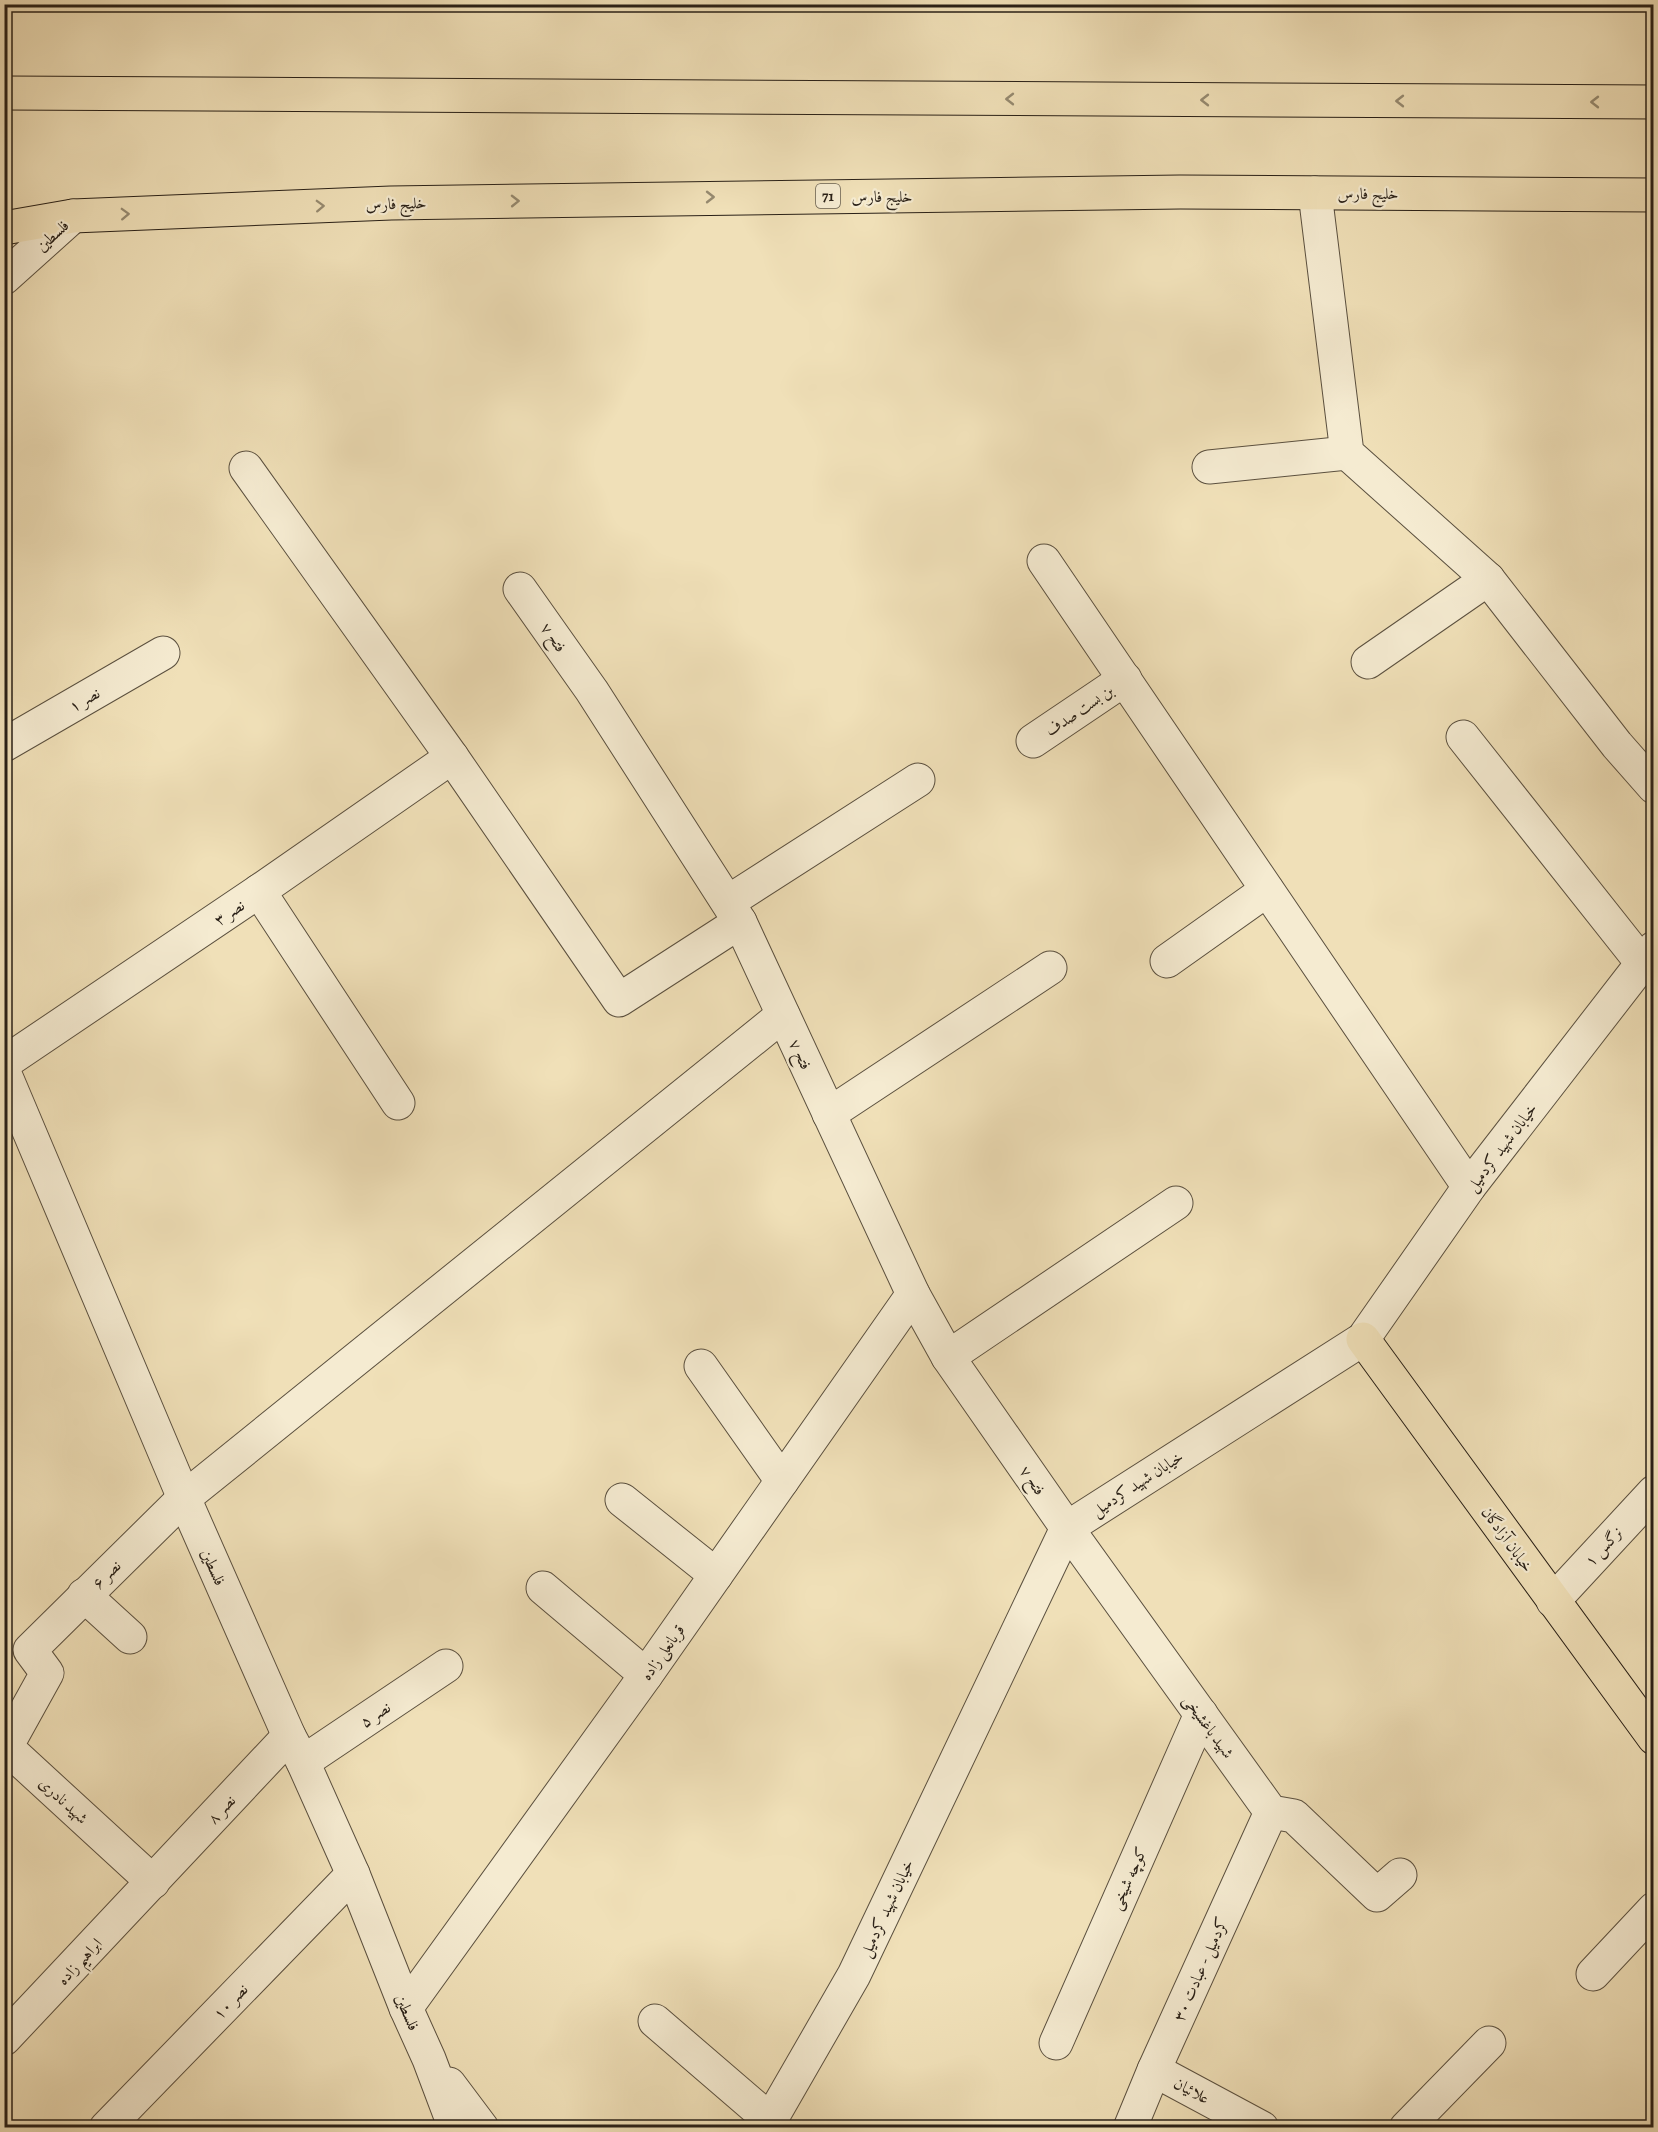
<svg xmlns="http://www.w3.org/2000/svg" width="1658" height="2132" viewBox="0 0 1658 2132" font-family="Alegreya,Amiri,serif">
<rect width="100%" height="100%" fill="#f0e0b8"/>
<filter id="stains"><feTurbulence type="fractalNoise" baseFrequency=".00333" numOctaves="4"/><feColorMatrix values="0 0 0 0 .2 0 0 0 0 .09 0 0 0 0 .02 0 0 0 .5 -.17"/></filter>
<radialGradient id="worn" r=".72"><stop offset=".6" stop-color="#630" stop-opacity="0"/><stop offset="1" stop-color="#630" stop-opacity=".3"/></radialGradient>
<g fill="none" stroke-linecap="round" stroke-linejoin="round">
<defs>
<g id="minor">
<polyline points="1315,193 1347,453 1488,579 1617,745 1654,787"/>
<polyline points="4,278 73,216"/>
<polyline points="1209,467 1347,453"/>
<polyline points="246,468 452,757 619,1000 740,922"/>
<polyline points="1044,561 1469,1187"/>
<polyline points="520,589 592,691 740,922 913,1294 948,1357 1067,1528 1271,1812 1294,1816 1377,1895 1400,1875"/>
<polyline points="1368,662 1488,579"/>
<polyline points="1463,737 1642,963"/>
<polyline points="1033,741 1125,679"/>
<polyline points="4,745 163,653"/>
<polyline points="259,891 398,1103"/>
<polyline points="728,902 918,780"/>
<polyline points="1167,961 1267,890"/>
<polyline points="4,1063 259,891 452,757"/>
<polyline points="4,1072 184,1498 289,1736 303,1762 353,1874 406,2008 429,2059 455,2128"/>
<polyline points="829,1114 1050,968"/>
<polyline points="948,1357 1176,1203"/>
<polyline points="701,1366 782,1481"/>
<polyline points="622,1500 716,1575"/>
<polyline points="543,1588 646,1675"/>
<polyline points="84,1595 130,1637"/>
<polyline points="1553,1601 1654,1492"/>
<polyline points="303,1762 446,1666"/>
<polyline points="153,1882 6,1747 47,1673 30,1650 184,1498 783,1015"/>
<polyline points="1593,1974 1654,1909"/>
<polyline points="406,2008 646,1675 913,1294"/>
<polyline points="655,2021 770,2120"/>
<polyline points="4,2039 289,1736"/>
<polyline points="1056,2043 1201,1714"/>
<polyline points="1154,2070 1262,2128"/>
<polyline points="449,2084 482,2128"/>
<polyline points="106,2128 353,1874"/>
<polyline points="766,2128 854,1975 1067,1528 1363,1339 1469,1187 1654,948"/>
<polyline points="1130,2128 1154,2070 1271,1812"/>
<polyline points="1406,2128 1489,2043"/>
</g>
<polyline id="major" points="1363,1339 1654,1738"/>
<g id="highway">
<polyline points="4,93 1654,102"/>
<polyline points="4,228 73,216 391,203 1180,192 1654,195"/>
</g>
</defs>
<use href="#minor" stroke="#5b503f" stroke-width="35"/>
<use href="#major" stroke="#292017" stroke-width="35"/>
<use href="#highway" stroke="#292017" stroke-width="35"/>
<use href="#minor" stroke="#f5ebd1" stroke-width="33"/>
<use href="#major" stroke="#f0e0b8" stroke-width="33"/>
<use href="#highway" stroke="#f0e0b8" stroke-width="33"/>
</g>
<defs><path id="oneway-chevron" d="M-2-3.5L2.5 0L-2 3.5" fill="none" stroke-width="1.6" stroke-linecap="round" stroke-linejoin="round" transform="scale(1.5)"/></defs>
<g stroke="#968a70">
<use href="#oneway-chevron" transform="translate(1010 99) rotate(-180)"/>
<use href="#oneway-chevron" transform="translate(1205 100) rotate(-180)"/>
<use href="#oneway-chevron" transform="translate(1400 101) rotate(-180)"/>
<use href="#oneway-chevron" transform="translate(1595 102) rotate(-180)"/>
<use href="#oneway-chevron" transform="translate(710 197)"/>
<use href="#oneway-chevron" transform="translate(515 201) rotate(-1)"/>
<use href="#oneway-chevron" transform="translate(320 206) rotate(-2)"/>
<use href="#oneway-chevron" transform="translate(125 214) rotate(-2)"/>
</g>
<g text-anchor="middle" stroke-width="4.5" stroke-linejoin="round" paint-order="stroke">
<rect fill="#f5ebd1" stroke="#665d4f" stroke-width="1.5" x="816" y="184" width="24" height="24" rx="4.5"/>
<g font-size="15" font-weight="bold" fill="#292017">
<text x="828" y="201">71</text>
</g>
<g font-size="16" fill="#292017" stroke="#f5ebd1">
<text x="1368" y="199">خلیج فارس</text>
<text x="882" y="202">خلیج فارس</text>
<text transform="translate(396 203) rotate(-2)" y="6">خلیج فارس</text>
<text transform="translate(52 235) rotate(-42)" y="6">فلسطین</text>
<text transform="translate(554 637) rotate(55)" y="6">فتح ۷</text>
<text transform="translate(84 699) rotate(-30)" y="6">نصر ۱</text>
<text transform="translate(1079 710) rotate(-34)" y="6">بن بست صدف</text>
<text transform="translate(229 912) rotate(-34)" y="6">نصر ۳</text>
<text transform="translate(801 1054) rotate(65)" y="6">فتح ۷</text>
<text transform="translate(1501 1147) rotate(-53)" y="6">خیابان شهید کردمیل</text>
<text transform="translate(1033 1480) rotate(55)" y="6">فتح ۷</text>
<text transform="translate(1137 1483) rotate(-33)" y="6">خیابان شهید کردمیل</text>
<text transform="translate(1508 1539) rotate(54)" y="6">خیابان آزادگان</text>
<text transform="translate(1603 1546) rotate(-47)" y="6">نرگس ۱</text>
<text transform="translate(214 1567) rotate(66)" y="6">فلسطین</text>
<text transform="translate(106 1574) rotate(-44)" y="6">نصر ۶</text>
<text transform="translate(662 1652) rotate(-55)" y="6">قربانعلی زاده</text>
<text transform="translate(375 1714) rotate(-34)" y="6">نصر ۵</text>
<text transform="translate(1209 1726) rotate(54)" y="6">شهید باغشیخی</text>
<text transform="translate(64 1800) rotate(43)" y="6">شهید نادری</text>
<text transform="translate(221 1809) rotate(-47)" y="6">نصر ۸</text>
<text transform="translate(1128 1878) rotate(-66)" y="6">کوچه شیخی</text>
<text transform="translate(886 1908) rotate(-65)" y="6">خیابان شهید کردمیل</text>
<text transform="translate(79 1961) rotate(-47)" y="6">ابراهیم زاده</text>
<text transform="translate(1200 1969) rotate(-66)" y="6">کردمیل - عبادت ۳۰</text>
<text transform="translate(230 2001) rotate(-46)" y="6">نصر ۱۰</text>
<text transform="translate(408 2012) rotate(67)" y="6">فلسطین</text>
<text transform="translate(1192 2090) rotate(28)" y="6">علائیان</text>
</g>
</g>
<rect width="1658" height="2132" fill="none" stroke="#f0e0b8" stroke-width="24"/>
<rect x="6" y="6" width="1646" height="2120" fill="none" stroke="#292017" stroke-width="3"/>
<rect x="12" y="12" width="1634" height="2108" fill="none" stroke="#292017" stroke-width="1.5"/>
<rect width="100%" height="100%" filter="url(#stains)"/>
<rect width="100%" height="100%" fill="url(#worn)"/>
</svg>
